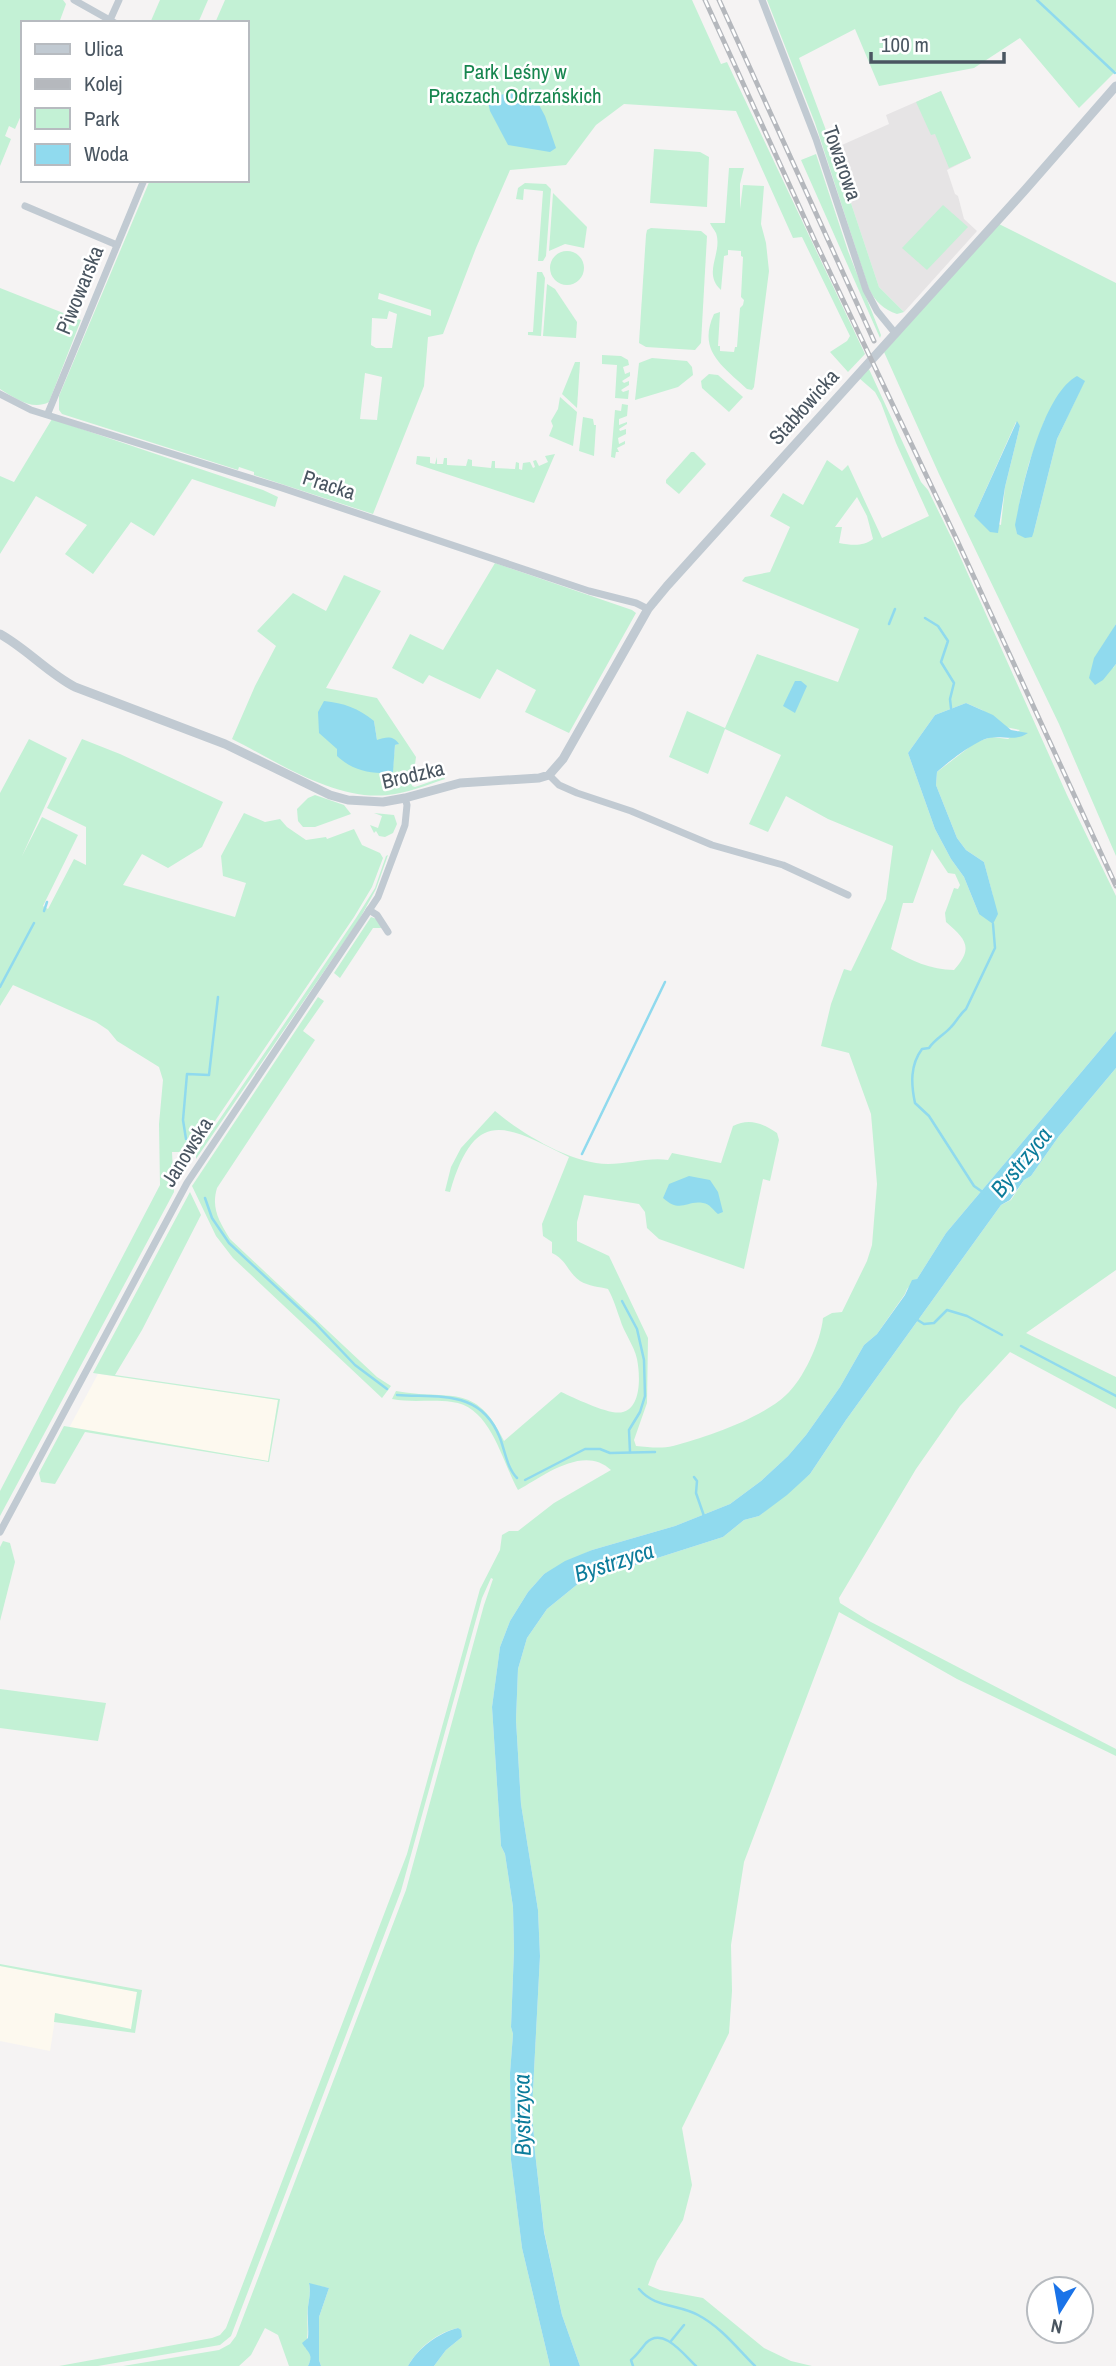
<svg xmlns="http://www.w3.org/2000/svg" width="1116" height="2366" viewBox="0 0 1116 2366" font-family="'Archivo Narrow',sans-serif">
<rect width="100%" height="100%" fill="#f5f3f3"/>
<g fill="#fdf9ef">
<polygon points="98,1374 278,1400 268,1461 69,1428"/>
<polygon points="0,1966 137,1992 131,2029 56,2013 50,2051 0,2041"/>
</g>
<polygon fill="#e6e4e5" points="941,91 971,158 947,170 955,194 958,196 964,219 977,231 904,312 879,287 833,149 889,124 886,115"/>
<g fill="#c3f1d5" fill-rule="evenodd">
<polygon points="0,0 63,0 66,4 59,23 23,23 23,111 15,129 9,126 5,136 11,139 0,166"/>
<polygon points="160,0 208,0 198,23 150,23"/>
<path d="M225,0H692L721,64L727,62L865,354L848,372L830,352L847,341L850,336L802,237L793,238L736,111L624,104L596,125L566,165L510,170L476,248L443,334L428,337L424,386L373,514L254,475V472L239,467L238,470L62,414L59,410V396L150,180H247V23H215ZM379,293L431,310V316L378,299ZM389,311L397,314L392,348H376L371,345L372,318L387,319ZM365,373L382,377L377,420L360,419Z"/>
<path d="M767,0H1116V71L1079,108L1020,38L974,68L879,86L855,29L799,58L833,149L879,287L904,312L897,314C884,310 875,301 869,289L815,123Z"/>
<polygon points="941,91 971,158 949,168 935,134 931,135 916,102"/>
<polygon points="654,149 700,152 709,157 707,207 650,203"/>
<polygon points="816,154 848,251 881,335 880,338 801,160"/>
<path d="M729,168H744L740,184V209L743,185L764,186L761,224L766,243L769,271L754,387L752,390L747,389C723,366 697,351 714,314L720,312L718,346H720V351L734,352L735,347H737L740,308L743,305L744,300L741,297L743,257L741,256V251L728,250V255L724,256L721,290C702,273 723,253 716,233C714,229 711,226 710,223H725Z"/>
<polygon points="525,183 546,184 551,189 546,256 543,261 538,261 543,191 524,189 523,200 516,199 518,188"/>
<polygon points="553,193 587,227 584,248 565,244 549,251"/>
<polygon points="943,205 968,227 927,270 902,248"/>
<path d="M999,224L1116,283V624L1111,634L1113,668L1116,664V856L1059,724L939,474L884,352ZM1084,382L1057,439L1034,531L1017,534L1016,525L1021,494L1029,463L1045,419ZM1016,422L1020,426L1005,487L1001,525L974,516Z"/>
<polygon points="651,228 701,231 707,236 701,343 695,350 646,347 639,343 646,235 647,230"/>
<circle cx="567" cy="268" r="17"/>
<polygon points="537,272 542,272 545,278 541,336 528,335 528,332 533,332"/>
<polygon points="547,284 555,289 577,322 576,338 543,336"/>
<path d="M0,288L81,320L49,402C32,411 15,398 0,389Z"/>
<polygon points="602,355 621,356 628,360 629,365 623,367 625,374 630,372 630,376 622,381 624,383 629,381 629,385 621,390 623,392 629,390 628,399 615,398 617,365 602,364"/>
<polygon points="652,358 687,361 692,367 693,375 678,387 635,400 639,363"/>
<polygon points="575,362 580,362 577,408 562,394"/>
<path d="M868,367L921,482L928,490L954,543L1067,795L1116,896V1031L946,1233L917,1279L907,1289L905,1294L877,1334L864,1345L840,1387L806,1435L788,1456L761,1481L730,1504L675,1526L592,1550L544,1574L528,1592L510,1621L500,1647L492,1707L501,1846L505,1854L513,1907L514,1950L511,2027L513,2034L510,2073L511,2160L522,2248L550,2366H434L446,2350L462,2337L458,2328C438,2332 418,2348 408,2366H321L319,2360V2317L329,2288L309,2284C311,2293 309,2298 308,2307C306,2321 310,2332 305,2348L310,2349L311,2359L308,2366H289L278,2335L265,2328L251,2355L239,2366H123L219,2350L230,2344L236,2336L406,1890L484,1605L493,1579L491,1578L482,1598L401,1891L231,2336L220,2345L98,2366H59L212,2338L220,2335L226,2328L407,1854L480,1589L500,1550L502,1535L509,1531H518L554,1503L611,1470C584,1444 543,1476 518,1490C502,1462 491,1406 452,1402C432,1399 412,1403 392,1399L396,1391C449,1401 476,1381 504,1441L561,1392C575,1398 610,1416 623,1412C642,1407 640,1374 637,1359C634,1345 624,1333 620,1319C616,1308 614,1300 608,1289C600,1287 588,1286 580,1281C567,1272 568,1261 552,1253V1242L543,1236L542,1224L569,1157C505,1125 475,1106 450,1192L445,1191L451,1167L461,1148L495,1111C522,1134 572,1164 608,1164C628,1164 649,1157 668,1160L672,1153L721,1163L733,1126C749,1118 762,1123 777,1133L779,1140L770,1181L763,1179L744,1269L659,1239L647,1228L645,1212L639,1204L584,1195L577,1222V1241L609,1256L648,1338L647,1403L634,1440L636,1446C648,1447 661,1449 673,1446C705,1438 762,1418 786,1395C803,1380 821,1341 823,1318L832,1313L842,1312L867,1261L872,1245L877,1184L871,1114L849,1053L821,1046L831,1004L844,969L851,971L886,899L893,846L828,819L786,796L768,832L749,824L781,755L725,729L708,774L669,757L687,711L725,728L757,654L838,682L859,629L742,581L745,577L770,572L790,527L770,516L783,493L803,505L827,460L842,471L848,465L882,538L929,516L896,443L881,403L875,392L859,378ZM857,497L867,516L873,539C863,547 851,545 839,543L842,527H835ZM966,703L982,710L1005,727L1020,730L1008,739L992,737L976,742L937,772L936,785L957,838L966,850L984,862L993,896L979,914L964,877L951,859L935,829L908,753L935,715ZM932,849L948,873L955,874L960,885L958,889L954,888L945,913L946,922C966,939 974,948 954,970C931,970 910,960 891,949L903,903H913Z"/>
<polygon points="709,374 718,375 743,397 729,412 702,388 701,381"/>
<polygon points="560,397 577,412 573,446 549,436 553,426 551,421 558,409"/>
<polygon points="622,404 628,405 627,416 619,419 619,425 627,422 627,424 619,429 620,431 626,429 626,434 618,438 619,444 625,441 625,444 617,448 619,452 616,452 615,458 611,457 615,410 621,411"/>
<polygon points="583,417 593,419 594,425 596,425 594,456 579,451"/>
<polygon points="52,419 263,490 278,497 275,507 192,479 154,536 131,522 93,574 65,554 87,525 36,496 0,554 0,476 14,482"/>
<polygon points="691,452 694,452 706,464 679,494 666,483 666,480"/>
<polygon points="555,454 534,503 416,464 417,456 430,457 430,463 435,464 437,457 437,464 443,464 444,458 447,458 447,465 466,466 468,459 472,460 472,466 491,468 492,461 495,461 495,468 515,469 516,462 519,463 519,469 522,470 523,463 530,462 533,468 535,467 533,461 536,460 539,466 548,462 545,456"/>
<polygon points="495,563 632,610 636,613 569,733 525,712 536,690 497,669 480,699 429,675 423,684 392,668 410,634 443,650"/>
<path d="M344,575L381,591L326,688L377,698L416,757L412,786L415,787L444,777L445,779C427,785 407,793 388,795C335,801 278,762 232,739L255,686L276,646L257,631L293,593L326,611ZM374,721L377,740L398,744L395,745L393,767L337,756V749Z"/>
<polygon points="29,739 67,758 22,856 42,817 78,835 43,906 48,909 74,859 86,865 86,827 47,808 82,739 120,754 223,802 202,847 168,868 142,854 123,885 235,917 246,883 223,876 221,856 244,813 265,822 280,819 287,827 306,840 326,837 327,839 354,829 362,845 380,853 383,858 372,887 354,917 217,1118 194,1153 192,1162 186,1163 179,1152 172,1152 174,1192 0,1516 0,1491 160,1185 159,1124 163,1080 159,1067 117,1041 108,1030 96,1022 13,985 0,1006 0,793"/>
<polygon points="315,795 344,805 351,814 315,827 303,827 298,821 297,809 308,798"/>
<polygon points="374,813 394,815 397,824 393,833 385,837 379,836 376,831 374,833 370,825 378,828 382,816"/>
<polygon points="388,855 376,889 359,920 196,1159 196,1154 356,918 375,888 386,856"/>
<polygon points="371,917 377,919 382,928 373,928 340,978 334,973"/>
<path d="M318,997L324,1001L303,1031L315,1040L217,1188C211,1208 219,1221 230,1239L377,1377L391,1386L382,1398L233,1258L216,1236L192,1186Z"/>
<polygon points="1116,1068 1116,1270 1026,1333 1116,1377 1116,1409 1010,1352 960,1406 916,1469 839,1598 840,1603 869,1621 1116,1749 1116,1756 957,1679 839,1612 744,1862 731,1945 732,1991 729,2033 682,2128 692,2185 683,2220 657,2261 648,2285 660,2290 703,2298 764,2348 791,2361 812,2366 580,2366 562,2315 544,2231 535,2152 532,2110 540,1956 538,1910 521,1804 516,1720 518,1669 527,1638 547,1609 579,1583 723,1537 744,1520 759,1516 810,1474 846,1420 1001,1205 1011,1200 1024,1180 1031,1176 1059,1136"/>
<polygon points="190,1192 201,1215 142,1330 115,1375 280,1399 269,1462 85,1432 55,1484 41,1482 39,1473 64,1426 268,1461 278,1400 93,1373"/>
<polygon points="3,1541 10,1543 15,1562 0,1621 0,1547"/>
<polygon points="0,1689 106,1703 98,1741 0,1728"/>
<polygon points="0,1964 142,1990 135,2033 54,2022 55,2013 131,2029 137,1992 0,1966"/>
</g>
<g fill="#90daee">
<polygon points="530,88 545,116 556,148 550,152 508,145 490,111 487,98"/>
<path d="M1077,376L1085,381L1057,439L1034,531L1032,537L1025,538L1017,534L1015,525C1022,488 1042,395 1077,376Z"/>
<polygon points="1017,421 1020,426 1005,487 998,533 990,532 974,516"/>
<polygon points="1116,624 1116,664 1103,680 1095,685 1089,678 1094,658"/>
<polygon points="795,681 801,681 807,686 795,713 783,706"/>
<path d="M324,701C344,703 358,708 374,721L377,740C386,737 393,735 399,744L395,745L393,772C373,775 353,771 337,756V749L319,733L318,712Z"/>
<path d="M966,703L993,715L1011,730L1028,733C1015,742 1003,735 989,738C975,741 948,762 937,772L936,785L957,838L966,850L984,862L998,914L993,924L979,914L964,877L951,859L935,829L908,753L935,715Z"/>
<polygon points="1116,1031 1116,1068 1059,1136 1031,1176 1024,1180 1010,1200 1001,1205 846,1420 810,1474 787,1495 759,1516 744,1520 723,1537 579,1583 547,1609 527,1638 518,1669 516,1720 521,1804 538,1910 540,1956 532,2110 535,2152 544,2232 562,2315 580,2366 550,2366 522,2248 511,2160 510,2073 513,2034 511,2027 514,1950 513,1907 505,1854 501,1846 492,1707 500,1647 510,1621 528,1592 544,1574 565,1561 592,1550 675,1526 730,1504 761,1481 788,1456 806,1435 840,1387 864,1345 877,1334 905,1295 912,1280 917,1279 946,1233"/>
<path d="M689,1176L710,1180L718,1192L723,1212L718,1214C713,1210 710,1204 703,1203C686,1200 681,1214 663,1198L669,1184Z"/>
<path d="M309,2283L329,2288L319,2317V2360L321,2366H308C314,2354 308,2353 302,2343L308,2338C309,2328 307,2317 308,2307C309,2298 311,2293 309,2283Z"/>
<path d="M458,2328L461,2330L462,2337L446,2350L434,2366H408C418,2348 438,2333 458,2328Z"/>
</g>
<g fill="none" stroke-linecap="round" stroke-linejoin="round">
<g stroke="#90daee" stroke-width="2.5">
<polyline points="1037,0 1115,73"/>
<polyline points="925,618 938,626 948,641 941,662 954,683 950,699 951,708"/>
<polyline points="889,624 895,609"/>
<polyline points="44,911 47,902"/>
<polyline points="0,987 34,923"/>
<polyline points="186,1139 183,1120 187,1074 209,1075 218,997"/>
<polyline points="582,1154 665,982"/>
<path d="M984,1193L974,1186L929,1116L915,1103C911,1084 910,1065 922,1049L929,1048C935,1039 944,1035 951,1027C957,1021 959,1015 966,1009L995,948L993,924"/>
<polyline points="205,1198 212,1218 229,1243 315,1323 355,1365 387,1389"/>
<polyline points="622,1301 637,1329 644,1360 645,1396 640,1412 629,1430 630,1452"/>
<polyline points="916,1319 924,1324 934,1323 947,1310 967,1316 1002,1335"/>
<polyline points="1021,1346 1116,1396"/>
<path d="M397,1395C439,1398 481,1389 500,1438C505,1451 507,1468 517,1478"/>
<polyline points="694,1477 697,1481 696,1493 704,1516"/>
<polyline points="525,1480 585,1449 600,1449 610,1453 655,1452"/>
<path d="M639,2289C655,2308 678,2304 698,2315C721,2327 737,2348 755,2366"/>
<polyline points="671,2341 684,2325"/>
<path d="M633,2366L631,2360C637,2355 641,2349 646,2343C663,2326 684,2355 696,2366"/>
</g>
<g stroke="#c1cad2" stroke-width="7">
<polyline points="74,0 115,23"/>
<polyline points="762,0 816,139 866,290 877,311 895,333"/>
<polyline points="110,20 119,0"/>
<polyline points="25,206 117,245"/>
<polyline points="0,394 31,410 282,488 589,591 636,603 648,609"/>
<polyline points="48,413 144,180"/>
<polyline points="549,775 559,785 577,793 631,811 712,845 783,865 848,895"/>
<polyline points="369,910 377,915 388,932"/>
<polyline points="0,1532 187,1183 378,897 405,825 407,805 405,798"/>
</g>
<path stroke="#c1cad2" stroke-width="9" d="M0,634C27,649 48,673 75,687L225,744L330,795L348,800L383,802L405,798L460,783L539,778L549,775L563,759L648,609L667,586L1025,190L1116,86"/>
<defs>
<g id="rail">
<polyline points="705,0 815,241 956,538 1116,886"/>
<polyline points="719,0 874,341"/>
</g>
</defs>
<use href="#rail" stroke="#b5b8bd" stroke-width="5"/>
<use href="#rail" stroke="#fff" stroke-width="2.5" stroke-dasharray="8" stroke-linecap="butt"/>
</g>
<g text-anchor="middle" stroke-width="5" stroke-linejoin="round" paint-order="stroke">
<g font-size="21" fill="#17864f" stroke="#fff">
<text x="515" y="79">Park Leśny w<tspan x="515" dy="24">Praczach Odrzańskich</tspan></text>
</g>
<g font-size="21" fill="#4a5661" stroke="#fff">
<text transform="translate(842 163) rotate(71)" y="7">Towarowa</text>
<text transform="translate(80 290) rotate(-68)" y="7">Piwowarska</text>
<text transform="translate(804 407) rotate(-48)" y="7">Stabłowicka</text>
<text transform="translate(329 485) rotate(18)" y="7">Pracka</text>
<text transform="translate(413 775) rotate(-13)" y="7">Brodzka</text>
<text transform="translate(187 1152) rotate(-58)" y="7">Janowska</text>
</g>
<g font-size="23" font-style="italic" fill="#0c7c9b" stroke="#fff">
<text transform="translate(1021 1162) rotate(-51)" y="8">Bystrzyca</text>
<text transform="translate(614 1562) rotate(-18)" y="8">Bystrzyca</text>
<text transform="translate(522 2115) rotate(-91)" y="8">Bystrzyca</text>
</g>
</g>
<rect x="21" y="21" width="228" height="161" fill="#ffffff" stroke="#b7bbc0" stroke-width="2"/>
<rect x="35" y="44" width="35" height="10" fill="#c1cad2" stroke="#b7bbc0" stroke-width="2"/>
<text x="84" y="56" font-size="21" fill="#4a5661">Ulica</text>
<rect x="35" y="79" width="35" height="10" fill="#b5b8bd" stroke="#b7bbc0" stroke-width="2"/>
<text x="84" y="91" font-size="21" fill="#4a5661">Kolej</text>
<rect x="35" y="108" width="35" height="21" fill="#c3f1d5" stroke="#b7bbc0" stroke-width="2"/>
<text x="84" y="126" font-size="21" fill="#4a5661">Park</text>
<rect x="35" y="144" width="35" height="21" fill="#90daee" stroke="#b7bbc0" stroke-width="2"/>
<text x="84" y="161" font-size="21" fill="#4a5661">Woda</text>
<g transform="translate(1060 2310) rotate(191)"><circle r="33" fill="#ffffff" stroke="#b7bbc0" stroke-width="2"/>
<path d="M0-5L12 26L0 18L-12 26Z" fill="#1a73e8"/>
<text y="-10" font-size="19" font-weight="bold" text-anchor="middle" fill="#4a5661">N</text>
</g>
<path d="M871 52v10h133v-10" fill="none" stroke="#4a5661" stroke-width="3.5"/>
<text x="881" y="52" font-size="21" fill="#4a5661" stroke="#ffffff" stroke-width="5" paint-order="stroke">100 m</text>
</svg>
